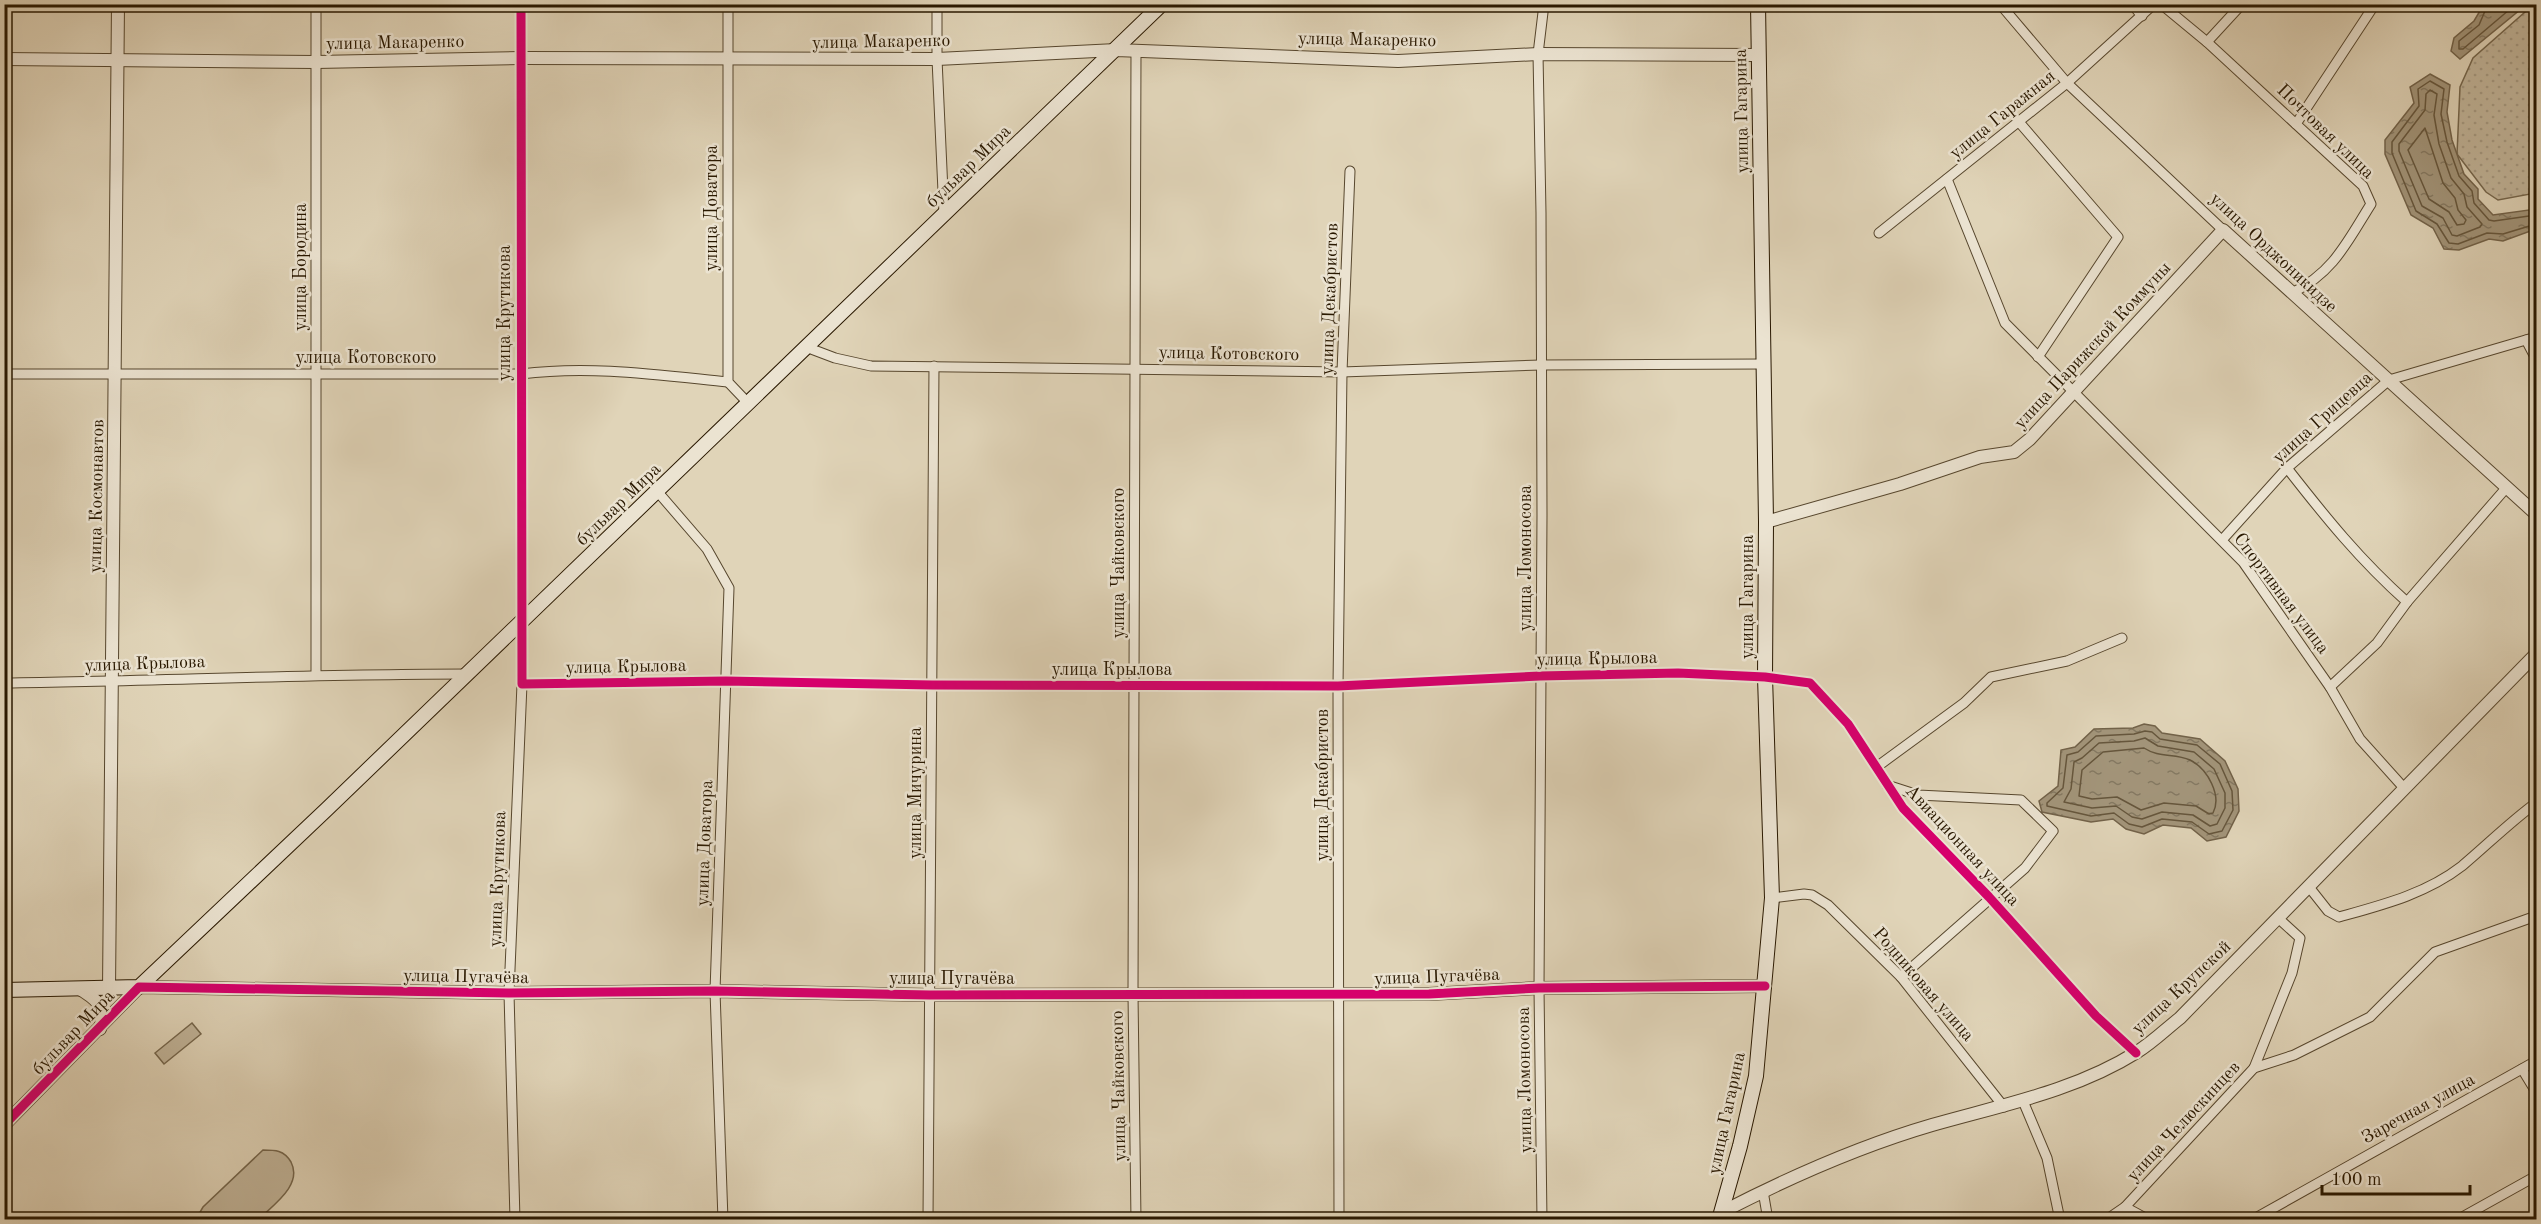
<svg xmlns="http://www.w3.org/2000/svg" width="2541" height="1224" viewBox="0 0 2541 1224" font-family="'Old Standard TT',serif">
<defs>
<pattern id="grass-dots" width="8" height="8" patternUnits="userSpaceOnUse" patternTransform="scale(1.5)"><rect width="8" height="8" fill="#c1b499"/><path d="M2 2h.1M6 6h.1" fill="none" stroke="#a69a82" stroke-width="1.8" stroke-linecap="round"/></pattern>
<pattern id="water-ripples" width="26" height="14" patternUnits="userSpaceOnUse" patternTransform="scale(1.5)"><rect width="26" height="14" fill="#a29479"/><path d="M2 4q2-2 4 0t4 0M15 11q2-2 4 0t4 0" fill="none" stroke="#847861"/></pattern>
</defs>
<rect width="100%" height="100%" fill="#e0d4b8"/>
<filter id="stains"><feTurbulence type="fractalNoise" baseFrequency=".00333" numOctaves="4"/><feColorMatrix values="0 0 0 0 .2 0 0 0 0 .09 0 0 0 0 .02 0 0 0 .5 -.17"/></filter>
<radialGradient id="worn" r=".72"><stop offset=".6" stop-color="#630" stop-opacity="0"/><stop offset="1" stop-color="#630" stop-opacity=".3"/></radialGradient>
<polygon fill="url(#grass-dots)" stroke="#75664c" stroke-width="1.5" points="2533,5 2536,5 2536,193 2498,200 2486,192 2457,154 2460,87 2473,58"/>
<g fill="#c1b499" stroke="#75664c" stroke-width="1.5">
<polygon points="192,1023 201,1034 164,1064 155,1053"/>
<path d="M263,1150C275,1150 284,1150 291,1162C303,1185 273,1205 259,1219H196L203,1207Z"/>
</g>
<g fill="url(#water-ripples)" stroke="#726249" stroke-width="1.5">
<polygon points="2484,4 2523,5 2521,9 2460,59 2451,51 2454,38 2474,21"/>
<polygon points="2430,74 2450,85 2447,112 2452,140 2464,174 2478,189 2478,199 2493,215 2536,209 2536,229 2503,241 2489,239 2459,250 2444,249 2433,228 2411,215 2385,154 2385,140 2414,103 2410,87"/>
<polygon points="2144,724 2155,726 2162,733 2200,739 2225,761 2238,789 2239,811 2226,837 2207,841 2191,828 2163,825 2144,834 2126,829 2113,819 2091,822 2042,812 2039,801 2058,786 2061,750 2075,747 2094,729 2133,728"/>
</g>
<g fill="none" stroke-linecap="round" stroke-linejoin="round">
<g stroke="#66563c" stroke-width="1.5">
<polyline points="2488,4 2479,25 2459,41 2459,49 2463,49 2516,4"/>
<polygon points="2430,90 2437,94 2434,115 2439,144 2451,178 2464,194 2467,207 2482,224 2480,227 2457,236 2452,235 2443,218 2422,206 2399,151 2399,144 2425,110 2426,94"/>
<polygon points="2425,128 2443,183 2455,198 2458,210 2466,220 2464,224 2457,225 2449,212 2429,199 2408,150"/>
<polyline points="2536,215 2494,221 2489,220 2474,203 2472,191 2459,176 2447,142 2441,114 2444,89 2430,81 2418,89 2419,106 2392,142 2392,153 2416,211 2437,224 2449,243 2458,244 2487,233 2503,234 2536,224"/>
<polygon points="2145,731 2152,732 2160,739 2197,745 2220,764 2232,791 2233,810 2222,831 2209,834 2192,822 2162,819 2142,827 2129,824 2114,813 2091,816 2047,806 2047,803 2063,788 2067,755 2078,752 2096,736 2134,734"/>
<polygon points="2145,738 2158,746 2194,752 2214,769 2225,793 2225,808 2217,824 2210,826 2193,815 2162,812 2142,819 2132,817 2116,806 2092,808 2064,802 2071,789 2074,762 2082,758 2099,743 2134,741"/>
<path d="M2144,748C2159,758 2175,753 2190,760C2208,769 2222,796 2213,813L2209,814L2196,806L2164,803L2141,810L2117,797L2092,799L2079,796L2082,770L2103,752Z"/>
</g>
<defs>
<g id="minor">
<polyline points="521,4 522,684 726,681 932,685 1338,686 1540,676 1678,673 1765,677 1810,683 1848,724 1903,808 1989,897 2096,1016 2136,1053"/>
<polyline points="728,4 728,382 748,403"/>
<polyline points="937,4 937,59 944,214"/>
<polyline points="2000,4 2067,83 2223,230"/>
<polyline points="2132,4 2142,16"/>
<path d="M2161,4L2207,42L2363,186L2371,204C2347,242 2334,272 2292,293"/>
<polyline points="2207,42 2242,4"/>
<polyline points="2019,122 2118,237 2038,357"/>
<polyline points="2296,124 2375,4"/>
<polyline points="1947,179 2005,323 2243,562 2330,687 2360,739 2404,788"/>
<polyline points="1879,233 2067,83 2154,4"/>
<polyline points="2526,340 2536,359"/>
<polyline points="806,347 835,358 871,366 1342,372 1541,365 1763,364"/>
<path d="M4,374H521C590,365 659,375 728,382"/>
<path d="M2287,468C2326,518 2360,560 2407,602L2507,487"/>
<polyline points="657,491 707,549 729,588 715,991 723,1220"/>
<polyline points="2222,540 2287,468 2389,380 2536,337"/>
<polyline points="316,674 316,4"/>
<path d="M4,683C159,681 313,674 467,674"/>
<polyline points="2330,687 2377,643 2407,602"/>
<polyline points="1878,766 1964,703 1991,677 2067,661 2122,638"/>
<polyline points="1887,785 1918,795 2021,800 2053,831 2025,868 1901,977"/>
<path d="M2309,887L2328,911L2339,917C2382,905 2426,894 2462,866C2487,845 2510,822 2536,803"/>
<polyline points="1772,898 1804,894 1812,895 1828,905 1901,977 2004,1107"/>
<polyline points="2254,1068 2292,973 2300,938 2278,918"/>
<polyline points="2522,1069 2536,1092"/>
<polyline points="2023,1101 2047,1158 2060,1220"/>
<polyline points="1763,1191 1768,1220"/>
<polyline points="2125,1207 2149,1220"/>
<polyline points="515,1220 509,993 522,684"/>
<polyline points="928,1220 934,366"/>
<polyline points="1136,1220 1133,994 1136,51"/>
<polyline points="1339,1220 1338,686 1342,372 1350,171"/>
<polyline points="1542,1220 1539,988 1542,515 1541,213 1538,54 1544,4"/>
<polyline points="2106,1220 2125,1207 2254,1068 2294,1055 2370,1017 2435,952 2536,916"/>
<polyline points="2252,1220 2536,1061"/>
<polyline points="2457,1220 2536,1176"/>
</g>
<g id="tertiary">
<polyline points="4,59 316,62 520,58 937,59 1116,50 1398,61 1538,54 1758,55"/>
<polyline points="1766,522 1900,484 1980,457 2014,452 2030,439 2223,230 2536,514"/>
<path d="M78,988C97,999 106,1006 100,1029"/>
<polyline points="109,989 118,4"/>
<polyline points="4,1125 139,987 509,993 715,991 930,995 1429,994 1539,988 1765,986"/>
<path d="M1722,1212C1788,1178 1860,1146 1932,1125C2002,1105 2075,1091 2137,1052C2153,1042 2166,1029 2180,1018L2536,654"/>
</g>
<g id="secondary">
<polyline points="4,990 139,987 327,809 1162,4"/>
<polyline points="1719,1220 1740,1146 1756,1076 1772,898 1765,677 1766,522 1758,4"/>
</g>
</defs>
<use href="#minor" stroke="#57472e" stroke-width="11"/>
<use href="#tertiary" stroke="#57472e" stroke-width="14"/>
<use href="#secondary" stroke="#291800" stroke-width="16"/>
<use href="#minor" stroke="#ebe3d1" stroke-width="9"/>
<use href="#tertiary" stroke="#ebe3d1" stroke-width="12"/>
<use href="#secondary" stroke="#ebe3d1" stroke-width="14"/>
<defs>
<g id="cycleway">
<polyline points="521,4 522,684 726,681 932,685 1338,686 1540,676 1678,673 1765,677 1810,683 1848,724 1903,808 1989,897 2096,1016 2136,1053"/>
<polyline points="4,1125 139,987 509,993 715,991 930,995 1429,994 1539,988 1765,986"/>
</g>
</defs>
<use href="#cycleway" stroke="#ebe3d1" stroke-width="13"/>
<use href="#cycleway" stroke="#d6006c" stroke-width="9"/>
</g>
<g text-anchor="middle" stroke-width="5" stroke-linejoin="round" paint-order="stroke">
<g font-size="18" fill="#291800" stroke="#ebe3d1">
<text transform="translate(1367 39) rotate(1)" y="6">улица Макаренко</text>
<text transform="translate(881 41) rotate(-1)" y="6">улица Макаренко</text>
<text transform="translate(395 42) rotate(-1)" y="6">улица Макаренко</text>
<text transform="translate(1741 111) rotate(-91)" y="6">улица Гагарина</text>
<text transform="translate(2002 114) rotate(-39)" y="6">улица Гаражная</text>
<text transform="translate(2326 131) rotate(44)" y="6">Почтовая улица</text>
<text transform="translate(968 166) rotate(-44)" y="6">бульвар Мира</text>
<text transform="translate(711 208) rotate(-90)" y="6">улица Доватора</text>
<text transform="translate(2274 252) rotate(43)" y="6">улица Орджоникидзе</text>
<text transform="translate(300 267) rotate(-90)" y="6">улица Бородина</text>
<text transform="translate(1329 299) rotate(-88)" y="6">улица Декабристов</text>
<text transform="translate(504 313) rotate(-90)" y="6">улица Крутикова</text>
<text transform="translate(2092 345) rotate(-47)" y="6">улица Парижской Коммуны</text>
<text transform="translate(1229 353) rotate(1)" y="6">улица Котовского</text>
<text x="366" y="363">улица Котовского</text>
<text transform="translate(2322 417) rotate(-42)" y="6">улица Грицевца</text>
<text transform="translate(96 496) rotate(-89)" y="6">улица Космонавтов</text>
<text transform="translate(618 504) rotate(-44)" y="6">бульвар Мира</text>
<text transform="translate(1525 558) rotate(-90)" y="6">улица Ломоносова</text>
<text transform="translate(1118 563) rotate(-90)" y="6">улица Чайковского</text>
<text transform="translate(2282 593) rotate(53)" y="6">Спортивная улица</text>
<text transform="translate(1747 597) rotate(-90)" y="6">улица Гагарина</text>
<text transform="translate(1597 658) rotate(-1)" y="6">улица Крылова</text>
<text transform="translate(145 663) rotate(-2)" y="6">улица Крылова</text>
<text transform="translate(626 666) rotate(-1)" y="6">улица Крылова</text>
<text x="1112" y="675">улица Крылова</text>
<text transform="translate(1322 785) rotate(-90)" y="6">улица Декабристов</text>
<text transform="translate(915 793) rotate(-90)" y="6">улица Мичурина</text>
<text transform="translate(704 843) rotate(-88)" y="6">улица Доватора</text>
<text transform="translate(1963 845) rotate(47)" y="6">Авиационная улица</text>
<text transform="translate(497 879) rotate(-88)" y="6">улица Крутикова</text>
<text transform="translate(466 976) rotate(1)" y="6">улица Пугачёва</text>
<text transform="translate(1437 976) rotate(-2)" y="6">улица Пугачёва</text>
<text x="952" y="984">улица Пугачёва</text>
<text transform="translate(1924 984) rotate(49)" y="6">Родниковая улица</text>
<text transform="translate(2181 987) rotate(-43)" y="6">улица Крупской</text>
<text transform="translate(73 1032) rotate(-46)" y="6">бульвар Мира</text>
<text transform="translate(1524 1080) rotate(-91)" y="6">улица Ломоносова</text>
<text transform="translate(1118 1086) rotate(-91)" y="6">улица Чайковского</text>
<text transform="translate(2418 1108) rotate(-29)" y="6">Заречная улица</text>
<text transform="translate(1726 1113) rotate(-78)" y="6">улица Гагарина</text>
<text transform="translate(2183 1121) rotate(-47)" y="6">улица Челюскинцев</text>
</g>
</g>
<rect width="2541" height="1224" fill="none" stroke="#e0d4b8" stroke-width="24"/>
<rect x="6" y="6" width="2529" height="1212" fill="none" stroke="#291800" stroke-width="3"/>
<rect x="12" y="12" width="2517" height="1200" fill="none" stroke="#291800" stroke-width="1.5"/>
<path d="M2322 1185v9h148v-9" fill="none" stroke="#291800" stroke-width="3"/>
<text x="2331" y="1185" font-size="18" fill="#291800" stroke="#ebe3d1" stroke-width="4.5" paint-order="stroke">100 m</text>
<rect width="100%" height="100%" filter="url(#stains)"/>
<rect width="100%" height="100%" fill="url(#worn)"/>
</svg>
